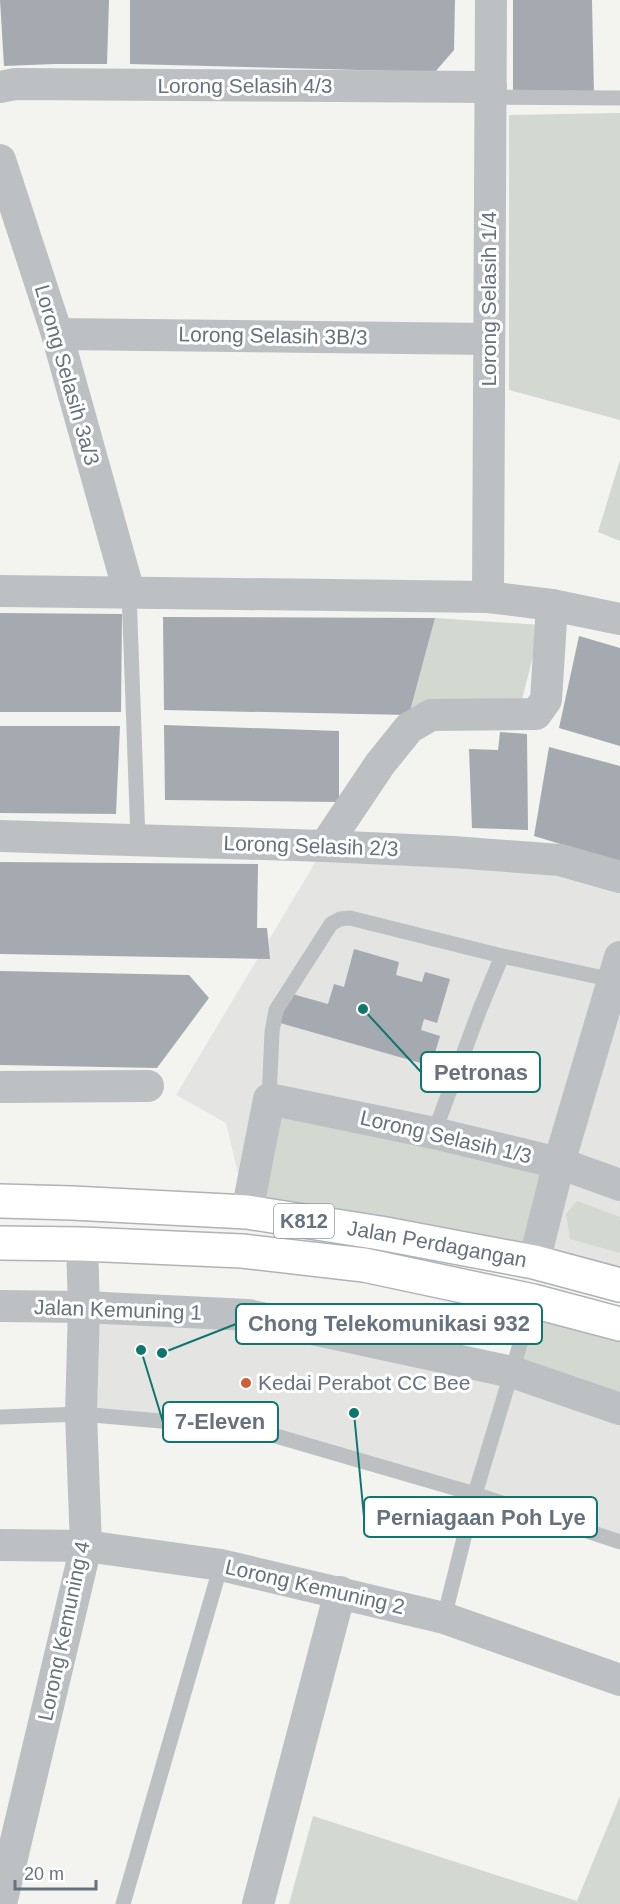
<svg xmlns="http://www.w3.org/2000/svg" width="620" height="1904" viewBox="0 0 620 1904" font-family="Arial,sans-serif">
<rect width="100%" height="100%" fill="#f3f4f0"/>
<g fill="#e4e5e3">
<polygon points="325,846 620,877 620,1285 247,1212 226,1123 176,1095"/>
<polygon points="84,1307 248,1315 620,1409 620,1542 252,1429 81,1414"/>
</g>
<g fill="#d3d8d0">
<polygon points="620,113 620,420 509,390 509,115"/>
<polygon points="620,460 620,541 598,532"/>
<polygon points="435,618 541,625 518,715 409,715"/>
<polygon points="269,1099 559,1163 534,1262 247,1212"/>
<polygon points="577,1201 620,1217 620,1253 570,1239 566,1214"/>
<polygon points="533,1301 620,1324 620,1409 512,1372"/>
<polygon points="620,1796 620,1904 289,1904 313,1816 577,1901"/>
</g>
<g fill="#a4aaaf">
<polygon points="0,0 109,0 107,64 55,64 4,66"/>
<polygon points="130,0 455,0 454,50 435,72 130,64"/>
<polygon points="513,0 592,0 594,95 513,94"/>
<polygon points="0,613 122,614 121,712 0,712"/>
<polygon points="163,617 435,618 409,715 164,710"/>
<polygon points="579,636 620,648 620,746 559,728"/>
<polygon points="164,725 339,731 339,802 165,800"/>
<polygon points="0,726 120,726 116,814 0,813"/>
<polygon points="500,732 527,734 528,830 472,828 469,749 498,750"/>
<polygon points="549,747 620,766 620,862 534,836"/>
<polygon points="0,862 258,864 257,928 267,928 270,959 0,954"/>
<polygon points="354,949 399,962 396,975 422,982 425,972 450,979 437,1023 424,1019 421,1030 440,1036 431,1066 280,1023 289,993 328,1004 334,984 344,987"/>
<polygon points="0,971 189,975 209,998 157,1068 0,1065"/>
</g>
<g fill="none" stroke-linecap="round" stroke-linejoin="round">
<defs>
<g id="primary">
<path id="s1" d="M0,1201L72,1203L247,1212L380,1233L534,1262L620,1285"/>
<polyline points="0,1243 82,1244 242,1251 364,1265 533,1301 620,1324"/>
</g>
</defs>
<use href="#primary" stroke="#afb2b6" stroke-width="36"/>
<g stroke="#bdc0c3" stroke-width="15">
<polyline points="491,97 620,98"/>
<polyline points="129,592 138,840"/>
<polyline points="269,1099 272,1032 276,1010 331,924 340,919 350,918 502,956"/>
<polyline points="434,1133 480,1009 502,956 613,980"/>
<polyline points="0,1417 81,1414 252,1429 475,1494 620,1542"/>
<polyline points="444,1618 475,1494 533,1301"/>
<polyline points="123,1904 221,1565"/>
</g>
<g stroke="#bdc0c3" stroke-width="32">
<polyline points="0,87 15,84 491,87"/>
<polyline points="0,160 57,334 129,592"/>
<polyline points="57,334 489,339"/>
<polyline points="0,591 488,597 552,605 620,619"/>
<polyline points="488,597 491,0"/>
<polyline points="0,836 325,846 453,852 560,860 620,877"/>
<polyline points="325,846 380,764 409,728 431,715 536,714 546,700 552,605"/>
<polyline points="0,1087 148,1086"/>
<polyline points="247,1212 269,1099 434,1133 559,1163 620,1185"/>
<polyline points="534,1262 559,1163 620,957"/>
<polyline points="0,1306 84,1307 248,1315 512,1372 620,1409"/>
<polyline points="0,1545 86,1546 221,1565 444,1618 620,1680"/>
<polyline points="1,1904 86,1546 81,1414 84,1307 82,1244"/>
<polyline points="258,1904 340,1592"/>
</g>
<use href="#primary" stroke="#fff" stroke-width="33"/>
</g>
<circle fill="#cc5e38" stroke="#fff" stroke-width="2" cx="246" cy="1383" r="6"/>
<g text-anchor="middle" stroke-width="6" stroke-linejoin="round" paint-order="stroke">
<rect fill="#fff" stroke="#949ca4" stroke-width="1.5" x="274" y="1204" width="60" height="34" rx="4.5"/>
<g font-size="20" font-weight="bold" fill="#66727d">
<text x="304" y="1228">K812</text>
</g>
<g font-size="21" fill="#66727d" stroke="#fff">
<text x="245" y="93">Lorong Selasih 4/3</text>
<text transform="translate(489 299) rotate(-90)" y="7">Lorong Selasih 1/4</text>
<text transform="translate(273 336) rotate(1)" y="7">Lorong Selasih 3B/3</text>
<text transform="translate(67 375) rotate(74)" y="7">Lorong Selasih 3a/3</text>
<text transform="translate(311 846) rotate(2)" y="7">Lorong Selasih 2/3</text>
<text transform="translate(446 1137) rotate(13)" y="7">Lorong Selasih 1/3</text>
<text dy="7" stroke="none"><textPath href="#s1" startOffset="440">Jalan Perdagangan</textPath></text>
<text transform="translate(118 1310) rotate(2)" y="7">Jalan Kemuning 1</text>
<text transform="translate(315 1587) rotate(13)" y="7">Lorong Kemuning 2</text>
<text transform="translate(64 1631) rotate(-78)" y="7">Lorong Kemuning 4</text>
</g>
<g font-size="21" fill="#66727d" stroke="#fff" text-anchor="start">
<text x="258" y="1390">Kedai Perabot CC Bee</text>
</g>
</g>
<path fill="none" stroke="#0f766e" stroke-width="2" d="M363 1009L421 1072M162 1353L236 1324M141 1350L163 1422M354 1413L364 1517"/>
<g fill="#0f766e" stroke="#fff" stroke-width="2">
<circle cx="363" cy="1009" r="6"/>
<circle cx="162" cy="1353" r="6"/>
<circle cx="141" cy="1350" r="6"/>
<circle cx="354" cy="1413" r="6"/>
</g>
<g fill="#fff" stroke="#0f766e" stroke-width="2">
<rect x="421" y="1052" width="119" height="40" rx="6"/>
<rect x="236" y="1304" width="306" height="40" rx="6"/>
<rect x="163" y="1402" width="115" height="40" rx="6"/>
<rect x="364" y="1497" width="233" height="40" rx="6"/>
</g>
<g font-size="22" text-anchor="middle" font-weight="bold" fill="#66727d">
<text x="481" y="1080">Petronas</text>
<text x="389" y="1331">Chong Telekomunikasi 932</text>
<text x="220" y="1429">7-Eleven</text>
<text x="481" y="1525">Perniagaan Poh Lye</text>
</g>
<path d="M15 1880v9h81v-9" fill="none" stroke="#66727d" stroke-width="3"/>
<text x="24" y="1880" font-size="18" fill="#66727d" stroke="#ffffff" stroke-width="4.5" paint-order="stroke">20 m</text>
</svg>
